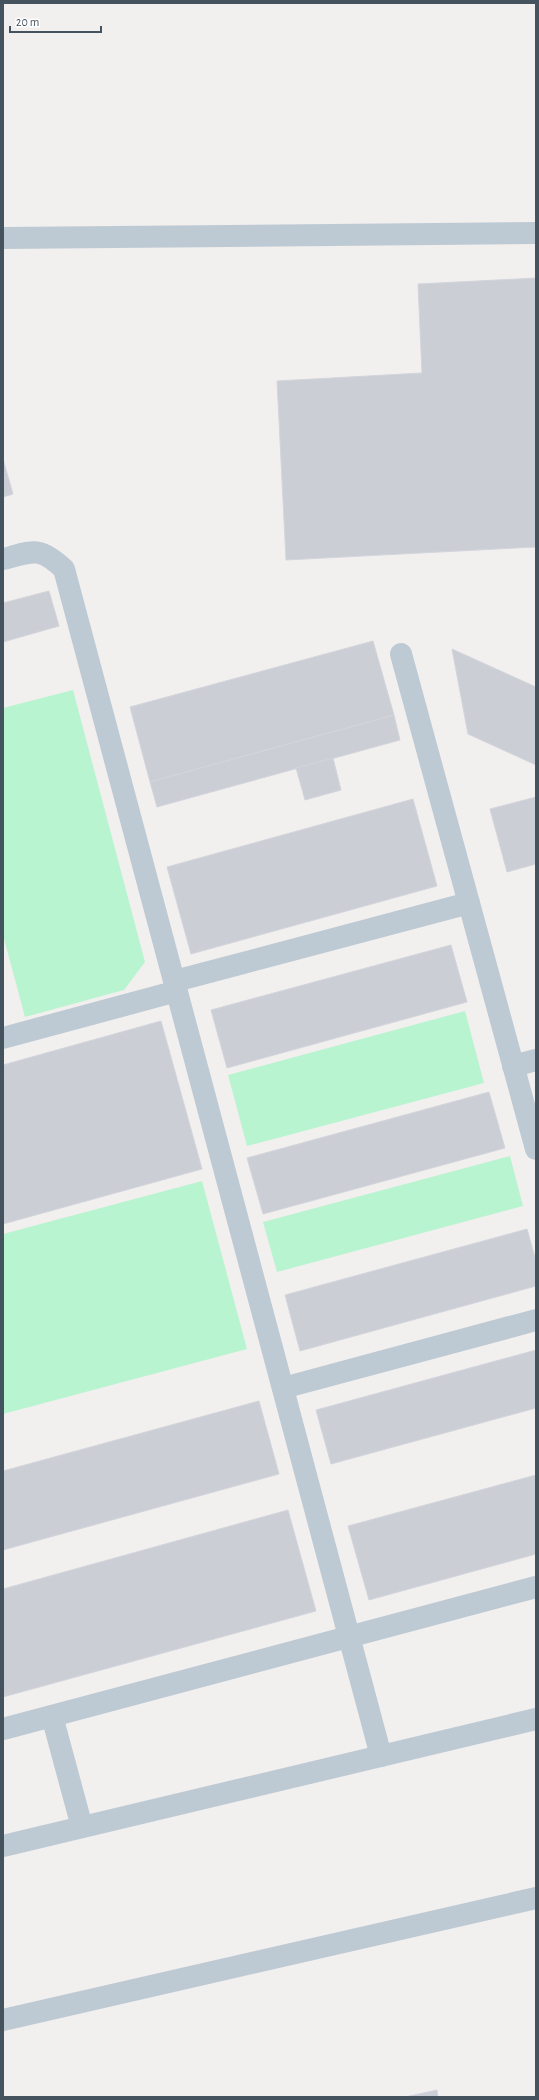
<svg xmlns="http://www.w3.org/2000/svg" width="539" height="2100" viewBox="0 0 539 2100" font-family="'Alegreya Sans',sans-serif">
<rect width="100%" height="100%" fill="#f2efef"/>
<g fill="#b9f4d0">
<polygon points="73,690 145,962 124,990 25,1017 3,935 3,708"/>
<polygon points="465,1011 484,1083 247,1146 228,1075"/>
<polygon points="510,1156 523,1206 277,1272 263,1222"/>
<polygon points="202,1181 247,1349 3,1414 3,1234"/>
</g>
<g fill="#cbced5" stroke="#d3d5dc">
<polygon points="536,278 536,547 286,560 277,381 422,373 418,284"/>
<polygon points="3,459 13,494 3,497"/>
<polygon points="49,591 59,626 3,642 3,603"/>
<polygon points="373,641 394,715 150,782 130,707"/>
<polygon points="452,649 536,687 536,765 468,734"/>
<polygon points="394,715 400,740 157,807 150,782"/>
<polygon points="333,758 341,790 305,800 296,768"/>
<polygon points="536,797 536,864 507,872 490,809"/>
<polygon points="413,799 437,886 191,954 167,867"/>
<polygon points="451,945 467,1002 227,1068 211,1010"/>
<polygon points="161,1021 202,1169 3,1224 3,1065"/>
<polygon points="489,1092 505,1148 263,1214 247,1158"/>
<polygon points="527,1229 536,1261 536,1286 300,1351 285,1295"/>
<polygon points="536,1350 536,1408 331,1464 316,1410"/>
<polygon points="259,1401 279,1474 3,1550 3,1471"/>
<polygon points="536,1475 536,1554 369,1600 348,1526"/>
<polygon points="288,1510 316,1611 3,1697 3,1589"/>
<polygon points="437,2090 438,2097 405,2097"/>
</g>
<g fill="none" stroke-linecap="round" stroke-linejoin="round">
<g stroke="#becad3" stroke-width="22">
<polyline points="3,238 536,233"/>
<path d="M3,559C34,551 39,546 64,569L381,1756"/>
<polyline points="401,654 536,1149"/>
<polyline points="175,981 469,903"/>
<polyline points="3,1038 177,991"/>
<polyline points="513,1066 536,1060"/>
<polyline points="283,1388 536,1320"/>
<polyline points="52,1716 82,1827"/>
<polyline points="3,1729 536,1587"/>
<polyline points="3,1846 536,1719"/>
<polyline points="3,2020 536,1898"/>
</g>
</g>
<rect width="539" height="2100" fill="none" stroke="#45535f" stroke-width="8"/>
<path d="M10 26v6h91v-6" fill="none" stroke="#45535f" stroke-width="2"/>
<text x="16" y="26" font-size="12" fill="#45535f" stroke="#ffffff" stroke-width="3" paint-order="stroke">20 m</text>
</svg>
